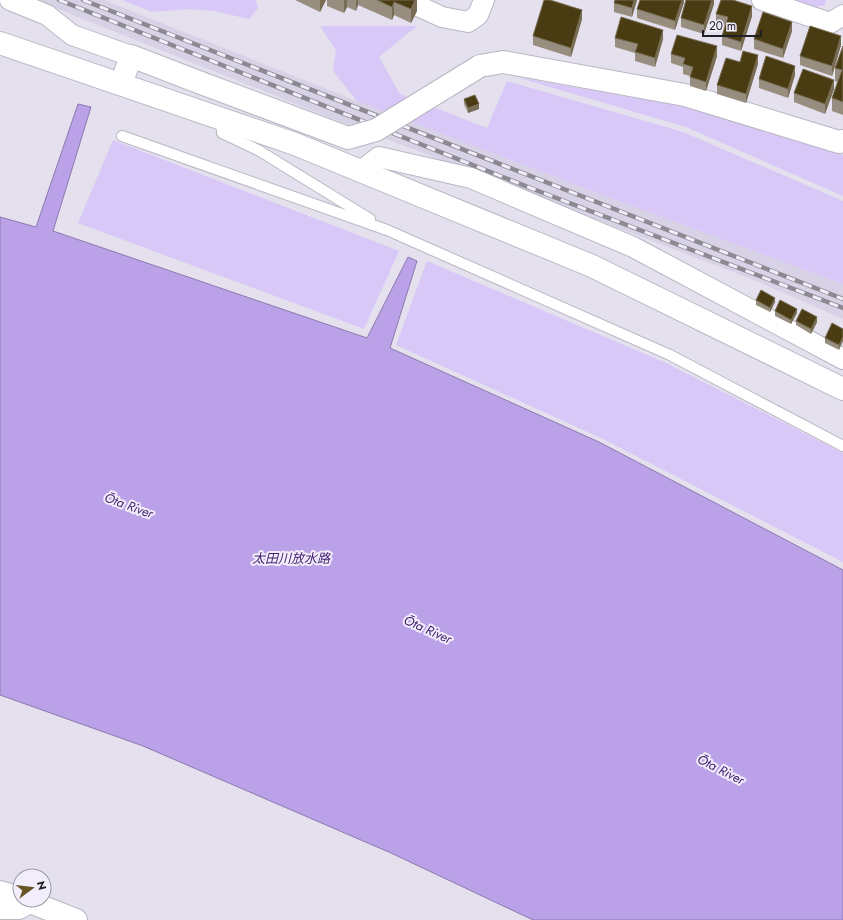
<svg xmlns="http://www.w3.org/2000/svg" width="843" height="920" viewBox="0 0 843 920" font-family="Jost,'Noto Sans JP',sans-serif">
<rect width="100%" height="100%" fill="#e4e0ed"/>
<polygon fill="#d8d2e6" points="35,0 104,0 357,101 597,193 843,284 843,319 754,280 326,116"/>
<g fill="#d7c8f7">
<polygon points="122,0 256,0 258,8 249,19 214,11 189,9 152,12"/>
<polygon points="795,0 826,0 825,5 815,7"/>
<polygon points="320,26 417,26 379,57 400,94 487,128 507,81 683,132 843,201 843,284 597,193 357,101 333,71 336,50"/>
<polygon points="516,77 686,107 843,155 843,196 686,127"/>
<polygon points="113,140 399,251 364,329 78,223"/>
<polygon points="427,261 666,363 843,453 843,562 603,439 396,345"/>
</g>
<polygon fill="#baa1e8" stroke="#8c7aae" points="78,104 91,107 53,231 367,338 408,257 417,261 390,348 599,442 843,570 843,920 533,920 391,853 143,746 0,695 0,217 36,227"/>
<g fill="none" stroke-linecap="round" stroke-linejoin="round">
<defs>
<g id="service">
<polyline points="221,118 222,133 258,150 370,219"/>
<polyline points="122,136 387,230 670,355 843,446"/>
</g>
<g id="minor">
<polyline points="10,0 47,15 72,35 131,56"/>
<polyline points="405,0 442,17 468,22 478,15 484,0"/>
<polyline points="762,0 830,23 843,15"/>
<polyline points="361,171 379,157 471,178 633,247 843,359"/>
<polyline points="0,909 19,909 31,902"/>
</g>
<g id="tertiary">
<polyline points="0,43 295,144 592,266 843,389"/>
<polyline points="480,66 503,62 685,95 839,142 843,141"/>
<polyline points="121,84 131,56 201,83"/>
<polyline points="0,892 20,898"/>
<polyline points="25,900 76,920"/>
</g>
</defs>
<use href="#service" stroke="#bab6c3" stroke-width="12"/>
<use href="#minor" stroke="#bab6c3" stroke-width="22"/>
<use href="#tertiary" stroke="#bab6c3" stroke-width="24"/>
<use href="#service" stroke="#fff" stroke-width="10"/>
<use href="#minor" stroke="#fff" stroke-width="20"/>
<use href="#tertiary" stroke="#fff" stroke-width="22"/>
<defs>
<g id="rail">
<polyline points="59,0 533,189 843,308"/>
<polyline points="83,0 843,299"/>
</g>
</defs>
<use href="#rail" stroke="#8c8992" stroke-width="4.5"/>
<use href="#rail" stroke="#f1edfa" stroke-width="3" stroke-dasharray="9" stroke-linecap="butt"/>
<defs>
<polyline id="tertiary-bridge" points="201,83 348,138 376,130 480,66"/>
</defs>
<use href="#tertiary-bridge" stroke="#bab6c3" stroke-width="24" stroke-linecap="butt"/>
<use href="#tertiary-bridge" stroke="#fff" stroke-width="22"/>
</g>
<g fill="#978e80">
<polygon points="295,0 326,0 320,12"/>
<polygon points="327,0 417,0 417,11 411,23 394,15 392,20 358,5 356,11 347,7 344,13 327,6"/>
<polygon points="637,0 632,17 614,12 614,3"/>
<polygon points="684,0 684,2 675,30 637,18 637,9"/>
<polygon points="714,0 714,4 704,34 681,27 681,18"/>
<polygon points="716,14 752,16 741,51 722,45 722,36 725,26 716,23"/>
<polygon points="582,19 571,57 533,45 533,36"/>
<polygon points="792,31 783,58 754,49 754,39"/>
<polygon points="615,38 663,39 655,67 635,61 635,53 615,47"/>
<polygon points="841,45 832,76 800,65 800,56"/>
<polygon points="843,46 843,115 832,111 832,98 837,82 835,81 835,68"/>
<polygon points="671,54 717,56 706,91 690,86 690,76 683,74 683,67 671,63"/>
<polygon points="740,62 758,64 746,103 717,94 717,85"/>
<polygon points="795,75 788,98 759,88 759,79"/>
<polygon points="834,89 825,114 794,102 794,93"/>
<polygon points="464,99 479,109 468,113 464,104"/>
<polygon points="756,300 775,302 770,312 756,305"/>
<polygon points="775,311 797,313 791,324 775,316"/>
<polygon points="796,321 817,322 811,334 796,325"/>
<polygon points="843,329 839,350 825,343 825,338"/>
</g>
<g fill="#786d54">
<polygon points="320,0 326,0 320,12"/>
<polygon points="344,0 347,0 347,7 344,13"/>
<polygon points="356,0 358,0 358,5 356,11"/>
<polygon points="415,0 417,0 417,11 411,23 411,9"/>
<polygon points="634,0 637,0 632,17 632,8"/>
<polygon points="682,0 684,0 684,2 675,30 675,21"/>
<polygon points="712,0 714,0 714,4 704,34 704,25"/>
<polygon points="394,2 394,15 392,20 392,7"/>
<polygon points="752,6 752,16 741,51 741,42"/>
<polygon points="582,10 582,19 571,57 571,48"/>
<polygon points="792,22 792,31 783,58 783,49"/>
<polygon points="663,30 663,39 655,67 655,58"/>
<polygon points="841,36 841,45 832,76 832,66"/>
<polygon points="717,46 717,56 706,91 706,82"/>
<polygon points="758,55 758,64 746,103 746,94"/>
<polygon points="795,66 795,75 788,98 788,89"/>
<polygon points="834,80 834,89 825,114 825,104"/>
<polygon points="479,104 479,109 468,113 468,108"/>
<polygon points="775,298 775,302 770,312 770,308"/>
<polygon points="797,309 797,313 791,324 791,320"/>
<polygon points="817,317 817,322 811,334 811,329"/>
<polygon points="843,337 843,341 839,350 839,345"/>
</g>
<g fill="#4a3c12" stroke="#786d54">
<polygon points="377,0 415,0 411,9 394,2 392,7"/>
<polygon points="544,0 550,0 582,10 571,48 533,36"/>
<polygon points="615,0 634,0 632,8 614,3"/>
<polygon points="640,0 682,0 675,21 637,9"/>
<polygon points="686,0 712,0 704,25 681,18"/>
<polygon points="721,0 733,0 752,6 741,42 722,36 728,17 716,14"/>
<polygon points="763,12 792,22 783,49 754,39"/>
<polygon points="621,17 663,30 655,58 635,52 638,44 615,38"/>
<polygon points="810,26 841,36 832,66 800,56"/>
<polygon points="677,35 717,46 706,82 690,77 693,67 683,64 685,58 671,54"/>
<polygon points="843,46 843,102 832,98 842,70 835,68"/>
<polygon points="743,51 758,55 746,94 717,85 726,58 740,62"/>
<polygon points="766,56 795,66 788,89 759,79"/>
<polygon points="803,69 834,80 825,104 794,93"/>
<polygon points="475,95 479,104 468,108 464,99"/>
<polygon points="761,290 775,298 770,308 756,300"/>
<polygon points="780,300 797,309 791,320 775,311"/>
<polygon points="802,309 817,317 811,329 796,321"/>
<polygon points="832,323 843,329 843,337 839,345 825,338"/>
</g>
<g text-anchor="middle" stroke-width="4" stroke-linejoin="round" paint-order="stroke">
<g font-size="13" font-style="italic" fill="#421d6e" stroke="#f1edfa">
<text transform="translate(129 505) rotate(20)" y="5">Ōta River</text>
<text x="291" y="563">太田川放水路</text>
<text transform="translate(428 629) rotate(24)" y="5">Ōta River</text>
<text transform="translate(721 769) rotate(27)" y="5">Ōta River</text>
</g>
</g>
<g transform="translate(32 888) rotate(75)"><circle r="19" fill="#f1edfa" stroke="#9e9ba5"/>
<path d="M0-3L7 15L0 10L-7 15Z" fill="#665522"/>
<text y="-6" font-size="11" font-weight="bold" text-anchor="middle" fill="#212025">N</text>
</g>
<path d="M703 30v6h58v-6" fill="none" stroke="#212025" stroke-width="2"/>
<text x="709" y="30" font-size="12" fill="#212025" stroke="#f1edfa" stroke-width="3" paint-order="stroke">20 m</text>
</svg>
